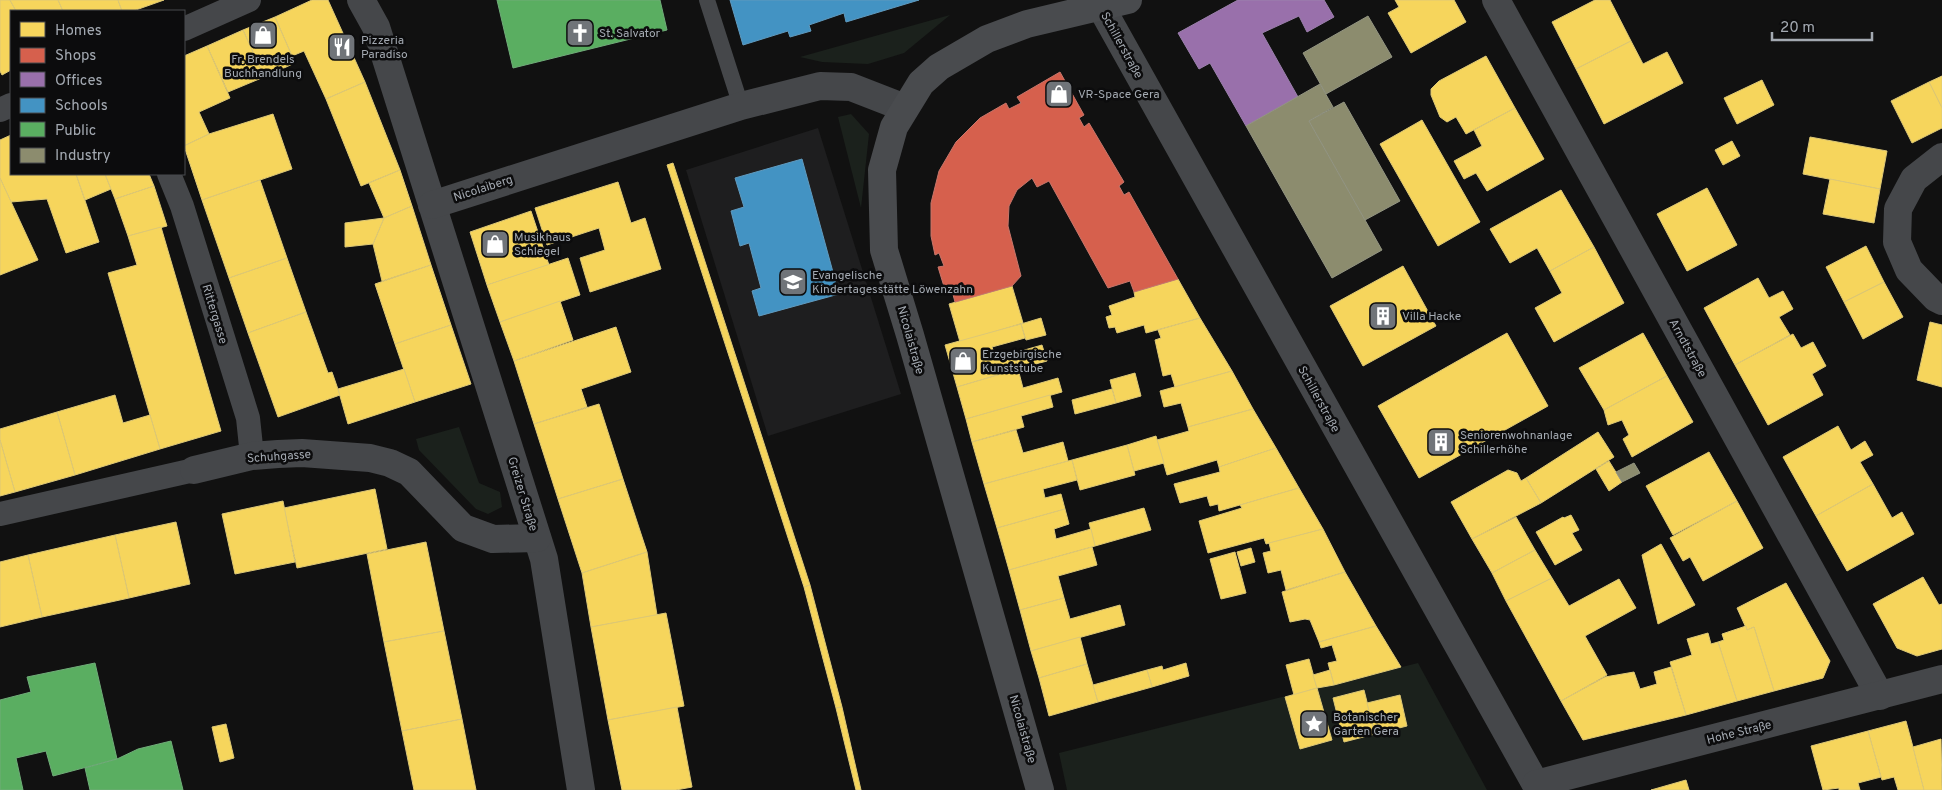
<svg xmlns="http://www.w3.org/2000/svg" width="1942" height="790" viewBox="0 0 1942 790" font-family="Overpass,sans-serif">
<rect width="100%" height="100%" fill="#111"/>
<polygon fill="#1e1e1f" points="818,128 901,394 768,436 686,170"/>
<g fill="#1b211c">
<polygon points="950,15 904,53 868,64 822,62 800,57"/>
<polygon points="851,114 869,134 861,208 838,117"/>
<polygon points="459,427 479,483 500,492 502,507 488,514 476,509 419,450 416,439"/>
<polygon points="1418,663 1487,790 1067,790 1059,753"/>
</g>
<g fill="#f6d55c" stroke="#ddc876">
<polygon points="0,0 10,0 16,11 11,11 11,70 2,75 0,71"/>
<polygon points="10,0 58,0 63,11 16,11"/>
<polygon points="58,0 118,0 122,11 63,11"/>
<polygon points="118,0 164,0 133,11 122,11"/>
<polygon points="312,0 328,0 365,82 326,99 304,51 292,56 275,17"/>
<polygon points="1395,0 1454,0 1466,22 1411,53 1388,13 1399,7"/>
<polygon points="1595,0 1610,0 1631,41 1576,69 1552,22"/>
<polygon points="275,17 295,63 264,77 243,30"/>
<polygon points="243,30 264,77 228,92 207,46"/>
<polygon points="1631,41 1643,64 1667,52 1683,83 1604,124 1576,69"/>
<polygon points="207,46 230,98 199,112 209,134 184,146 184,56"/>
<polygon points="1486,56 1515,108 1466,134 1456,117 1447,122 1440,117 1431,95 1431,89 1439,81"/>
<polygon points="1942,76 1942,108 1929,82"/>
<polygon points="1762,80 1774,105 1737,124 1724,98"/>
<polygon points="365,82 400,170 361,186 326,99"/>
<polygon points="1929,82 1942,108 1942,128 1912,143 1891,101"/>
<polygon points="1515,108 1544,159 1487,191 1476,173 1464,179 1454,161 1482,146 1474,130"/>
<polygon points="273,114 292,169 202,200 184,146 209,134"/>
<polygon points="1422,120 1480,222 1438,246 1380,144"/>
<polygon points="11,135 11,174 76,174 99,242 66,253 47,199 11,202 0,178 0,140"/>
<polygon points="1810,137 1887,151 1880,189 1803,174"/>
<polygon points="1732,141 1740,156 1723,165 1715,150"/>
<polygon points="673,163 810,585 804,587 667,165"/>
<polygon points="400,170 412,206 384,218 369,183"/>
<polygon points="76,174 105,174 111,189 85,200"/>
<polygon points="105,174 149,174 154,186 115,199"/>
<polygon points="0,178 38,260 0,275"/>
<polygon points="1830,179 1880,189 1874,223 1823,214"/>
<polygon points="260,180 287,258 229,278 202,200"/>
<polygon points="618,182 631,223 645,218 661,269 590,292 580,258 605,250 599,228 547,245 535,208"/>
<polygon points="154,186 167,226 128,236 115,199"/>
<polygon points="1707,188 1737,245 1687,271 1657,214"/>
<polygon points="1561,190 1594,247 1550,271 1537,248 1510,263 1490,229"/>
<polygon points="412,206 431,265 382,281 373,244 384,218"/>
<polygon points="531,211 549,265 487,285 470,232"/>
<polygon points="384,218 373,244 345,247 345,223"/>
<polygon points="161,227 221,431 160,449 108,273 137,265 128,236"/>
<polygon points="1866,246 1884,282 1844,302 1826,267"/>
<polygon points="1594,247 1624,303 1554,342 1535,308 1562,293 1550,271"/>
<polygon points="287,258 306,312 248,333 229,278"/>
<polygon points="568,258 580,295 500,322 487,285"/>
<polygon points="431,265 451,325 395,344 375,284"/>
<polygon points="1403,266 1436,326 1363,366 1330,306"/>
<polygon points="1758,278 1769,298 1783,291 1793,309 1779,317 1790,335 1735,365 1704,308"/>
<polygon points="1178,279 1200,318 1146,333 1144,325 1117,333 1115,327 1109,328 1106,317 1112,315 1109,306 1135,297 1134,292"/>
<polygon points="1884,282 1903,317 1863,339 1844,302"/>
<polygon points="1012,286 1023,323 960,342 949,304"/>
<polygon points="560,301 573,340 514,361 500,322"/>
<polygon points="306,312 328,373 332,372 340,395 278,417 248,333"/>
<polygon points="1041,318 1046,335 1026,340 1021,324"/>
<polygon points="1200,318 1232,371 1175,387 1171,374 1163,376 1155,340 1161,338 1158,330"/>
<polygon points="1930,322 1942,325 1942,387 1917,380"/>
<polygon points="1021,324 1025,338 992,347 996,359 1014,354 1018,369 957,387 945,345"/>
<polygon points="451,325 471,384 415,402 395,344"/>
<polygon points="616,327 631,372 581,389 587,407 534,424 514,361"/>
<polygon points="1507,333 1548,406 1419,478 1378,406"/>
<polygon points="1643,333 1667,376 1604,410 1579,368"/>
<polygon points="1793,334 1801,348 1813,342 1826,366 1812,374 1823,395 1768,425 1735,365"/>
<polygon points="1042,345 1047,361 1018,369 1014,353"/>
<polygon points="404,369 415,402 348,424 338,389"/>
<polygon points="1018,369 1023,388 1058,378 1062,392 966,419 957,387"/>
<polygon points="1232,371 1253,409 1188,427 1181,403 1164,407 1160,391"/>
<polygon points="1135,373 1141,396 1116,403 1110,380"/>
<polygon points="1667,376 1693,422 1632,457 1623,439 1629,435 1622,420 1608,425 1604,410"/>
<polygon points="1112,389 1116,403 1075,414 1072,400"/>
<polygon points="115,395 123,423 150,415 160,449 75,475 57,412"/>
<polygon points="1050,395 1053,407 1021,416 1024,427 972,442 966,419"/>
<polygon points="599,404 623,479 558,499 534,424"/>
<polygon points="1253,409 1276,448 1219,467 1217,460 1167,475 1157,440 1189,431 1188,427"/>
<polygon points="57,412 75,475 15,492 0,440 0,429"/>
<polygon points="1838,426 1851,450 1865,441 1873,455 1860,462 1873,484 1816,516 1783,457"/>
<polygon points="1016,430 1023,453 1063,442 1068,461 984,484 972,442"/>
<polygon points="1598,432 1614,457 1541,503 1526,478"/>
<polygon points="1156,436 1164,463 1134,471 1127,445"/>
<polygon points="0,440 15,492 0,496"/>
<polygon points="1127,445 1135,475 1080,490 1072,460"/>
<polygon points="1276,448 1299,488 1219,511 1218,504 1210,506 1207,496 1180,503 1174,484 1220,472 1219,467"/>
<polygon points="1709,452 1737,501 1673,535 1646,486"/>
<polygon points="1072,460 1077,480 1043,489 1045,498 1061,494 1065,509 997,528 984,484"/>
<polygon points="1609,461 1622,482 1609,491 1596,469"/>
<polygon points="1508,470 1517,473 1521,481 1526,478 1541,503 1472,539 1451,502"/>
<polygon points="623,479 647,552 582,573 558,499"/>
<polygon points="1873,484 1892,518 1902,512 1914,534 1847,571 1816,516"/>
<polygon points="1299,488 1323,529 1266,544 1264,538 1208,553 1199,521 1242,508 1240,505"/>
<polygon points="375,489 387,549 297,568 284,508"/>
<polygon points="283,501 295,562 235,574 222,514"/>
<polygon points="1737,501 1763,548 1703,581 1690,557 1683,561 1670,538"/>
<polygon points="1144,508 1151,530 1095,546 1089,523"/>
<polygon points="1065,509 1069,524 1054,529 1056,539 1091,529 1095,546 1009,570 997,528"/>
<polygon points="1571,515 1579,530 1572,533 1582,550 1555,565 1536,532 1563,517 1564,518"/>
<polygon points="1516,517 1535,550 1492,573 1472,539"/>
<polygon points="176,522 190,584 129,598 115,535"/>
<polygon points="1323,529 1345,572 1286,590 1281,570 1268,573 1263,553 1271,551 1269,543"/>
<polygon points="115,535 129,598 42,617 28,555"/>
<polygon points="426,542 444,631 384,642 367,554"/>
<polygon points="1661,544 1695,605 1658,624 1642,555"/>
<polygon points="1092,547 1097,565 1058,576 1064,598 1020,610 1009,570"/>
<polygon points="1251,548 1255,562 1241,566 1237,552"/>
<polygon points="1535,550 1552,578 1506,601 1492,573"/>
<polygon points="647,552 657,615 591,627 582,573"/>
<polygon points="1235,552 1246,593 1221,599 1210,559"/>
<polygon points="28,555 42,617 0,627 0,562"/>
<polygon points="1345,572 1376,626 1319,642 1310,620 1305,619 1290,622 1282,592"/>
<polygon points="1923,577 1939,605 1942,604 1942,649 1917,656 1897,648 1873,604"/>
<polygon points="1552,578 1569,606 1619,579 1636,608 1585,636 1607,675 1561,701 1506,601"/>
<polygon points="1786,583 1830,661 1823,678 1774,691 1754,627 1747,630 1737,608"/>
<polygon points="810,585 842,707 836,708 804,587"/>
<polygon points="1064,598 1070,619 1120,605 1125,625 1031,651 1020,610"/>
<polygon points="666,613 684,706 608,720 591,627"/>
<polygon points="1376,626 1401,667 1334,685 1328,663 1337,661 1332,645 1321,648 1319,642"/>
<polygon points="1746,626 1747,630 1754,627 1774,691 1737,701 1718,642 1724,640 1722,634"/>
<polygon points="444,631 462,719 402,731 384,642"/>
<polygon points="1708,633 1711,644 1718,642 1737,701 1686,715 1670,662 1692,655 1687,639"/>
<polygon points="1080,637 1087,664 1039,678 1031,651"/>
<polygon points="1309,659 1317,688 1294,695 1286,665"/>
<polygon points="1186,663 1189,676 1152,687 1147,670 1162,666 1163,670"/>
<polygon points="1087,664 1098,702 1049,716 1039,678"/>
<polygon points="1671,667 1686,715 1583,740 1561,701 1605,677 1634,672 1640,689 1657,684 1654,672"/>
<polygon points="1147,670 1152,687 1098,702 1093,685"/>
<polygon points="1330,670 1334,685 1317,688 1313,675"/>
<polygon points="1317,688 1332,740 1300,749 1285,697"/>
<polygon points="1364,690 1375,734 1344,742 1333,698"/>
<polygon points="1400,695 1407,726 1375,734 1367,703"/>
<polygon points="677,707 692,787 676,790 622,790 608,720"/>
<polygon points="842,707 861,790 856,790 836,708"/>
<polygon points="462,719 476,790 414,790 402,731"/>
<polygon points="1906,721 1913,747 1924,790 1898,790 1894,777 1882,780 1868,731"/>
<polygon points="226,724 234,758 220,762 212,727"/>
<polygon points="1868,731 1881,777 1858,783 1860,790 1839,790 1839,788 1823,790 1811,746"/>
<polygon points="1941,739 1942,790 1924,790 1913,747"/>
<polygon points="1686,780 1689,790 1651,790"/>
</g>
<polygon fill="#d6604d" stroke="#c7766b" points="1060,72 1084,115 1079,118 1084,127 1089,123 1124,182 1119,186 1124,195 1129,192 1178,279 1134,292 1130,281 1108,288 1049,181 1037,187 1032,178 1017,190 1009,206 1008,226 1021,276 1012,286 955,302 952,291 946,293 938,267 944,266 939,253 935,255 931,236 931,203 939,171 956,142 980,118 1006,103 1009,109 1021,103 1017,97"/>
<polygon fill="#9970ab" stroke="#9c81ad" points="1238,0 1324,0 1334,17 1307,32 1299,16 1262,33 1298,97 1246,126 1210,63 1199,69 1178,33"/>
<g fill="#4393c3" stroke="#609abe">
<polygon points="730,0 919,0 846,22 844,13 809,25 811,31 790,37 788,31 743,45"/>
<polygon points="802,159 839,294 759,316 752,291 761,288 749,243 740,246 731,211 744,207 735,178"/>
</g>
<g fill="#5aae61" stroke="#70ac79">
<polygon points="497,0 660,0 667,30 513,68"/>
<polygon points="95,663 117,759 53,776 46,751 16,758 23,790 0,790 0,700 31,692 27,677"/>
<polygon points="171,741 183,790 90,790 85,768 117,759 138,749"/>
</g>
<g fill="#8c8c6e" stroke="#939582">
<polygon points="1368,16 1392,57 1326,94 1303,53"/>
<polygon points="1320,84 1333,107 1309,121 1382,250 1332,278 1246,126"/>
<polygon points="1344,102 1400,201 1365,220 1309,121"/>
<polygon points="1634,463 1640,473 1622,482 1616,472"/>
</g>
<g fill="none" stroke-linecap="round" stroke-linejoin="round">
<polyline stroke="#45474a" stroke-width="16" points="707,0 741,106"/>
<g stroke="#45474a" stroke-width="24">
<polyline points="184,29 249,0"/>
<polyline points="0,110 11,105"/>
<polyline points="169,174 182,206 248,418 252,456"/>
<polyline points="0,514 194,470"/>
</g>
<g stroke="#45474a" stroke-width="28">
<polyline points="361,0 376,27 544,559 581,790"/>
<polyline points="1496,0 1880,696"/>
<polyline points="1101,7 1539,790"/>
<polyline points="1942,157 1914,179 1898,209 1897,242 1909,270 1936,298 1942,301"/>
<polyline points="432,205 741,106 820,86 851,87 905,108"/>
<polyline points="194,470 252,456 278,454 302,453 370,458 390,463 409,472 463,528 493,539 537,538"/>
<polyline points="1536,784 1942,679"/>
</g>
<polyline stroke="#494b4e" stroke-width="28" points="1040,790 910,335 884,250 882,170 894,127 921,83 939,67 987,39 1027,24 1128,0"/>
</g>
<defs>
<symbol id="church-square" viewBox="-11 -11 22 22"><rect x="-9" y="-9" width="18" height="18" rx="4" fill="#707479" stroke="#0c0c0d"/><path d="M-1.2-6h2.4v3.5h3.3v2.4h-3.3V6h-2.4V-.1h-3.3v-2.4h3.3Z" fill="#fff"/></symbol>
<symbol id="shop-square" viewBox="-11 -11 22 22"><rect x="-9" y="-9" width="18" height="18" rx="4" fill="#707479" stroke="#0c0c0d"/><path d="M-5-2.5h2.3a2.7 3.5 0 0 1 5.4 0H5L5.5 6h-11ZM-1.5-2.5h3a1.5 2.3 0 0 0-3 0Z" fill="#fff"/></symbol>
<symbol id="restaurant-square" viewBox="-11 -11 22 22"><rect x="-9" y="-9" width="18" height="18" rx="4" fill="#707479" stroke="#0c0c0d"/><path d="M-5-6h1v4h1v-4h1v4h1v-4h1v5L-1.5 .5V6h-2V.5L-5-1ZM5-6V6H3V1.5H1.5Q1.5-4 5-6Z" fill="#fff"/></symbol>
<symbol id="school-square" viewBox="-11 -11 22 22"><rect x="-9" y="-9" width="18" height="18" rx="4" fill="#707479" stroke="#0c0c0d"/><path d="M0-5L7-2L0 1L-7-2ZM-4 1L0 2.5L4 1V4Q0 6-4 4Z" fill="#fff"/></symbol>
<symbol id="building-square" viewBox="-11 -11 22 22"><rect x="-9" y="-9" width="18" height="18" rx="4" fill="#707479" stroke="#0c0c0d"/><path d="M-4-6H4V6H1V3H-1V6H-4ZM-2.5-4.3h1.7v1.8h-1.7ZM.8-4.3h1.7v1.8H.8ZM-2.5-1h1.7V.8h-1.7ZM.8-1h1.7V.8H.8Z" fill="#fff"/></symbol>
<symbol id="sight-square" viewBox="-11 -11 22 22"><rect x="-9" y="-9" width="18" height="18" rx="4" fill="#707479" stroke="#0c0c0d"/><path d="M0-6L1.8-2.2L6-1.7L2.9 1.2L3.7 5.4L0 3.3L-3.7 5.4L-2.9 1.2L-6-1.7L-1.8-2.2Z" fill="#fff"/></symbol>
</defs>
<g fill-rule="evenodd">
<use href="#church-square" x="564" y="17" width="32" height="32"/>
<use href="#shop-square" x="247" y="19" width="32" height="32"/>
<use href="#restaurant-square" x="326" y="31" width="32" height="32"/>
<use href="#shop-square" x="1043" y="78" width="32" height="32"/>
<use href="#shop-square" x="479" y="228" width="32" height="32"/>
<use href="#school-square" x="777" y="266" width="32" height="32"/>
<use href="#building-square" x="1367" y="300" width="32" height="32"/>
<use href="#shop-square" x="947" y="345" width="32" height="32"/>
<use href="#building-square" x="1425" y="426" width="32" height="32"/>
<use href="#sight-square" x="1298" y="708" width="32" height="32"/>
</g>
<g text-anchor="middle" stroke-width="5" stroke-linejoin="round" paint-order="stroke">
<g font-size="12" fill="#a3a9b1" stroke="#0c0c0d" text-anchor="start">
<text x="599" y="37">St. Salvator</text>
<text x="361" y="44">Pizzeria<tspan x="361" dy="14">Paradiso</tspan></text>
<text x="263" y="63" text-anchor="middle">Fr. Brendels<tspan x="263" dy="14">Buchhandlung</tspan></text>
<text x="1078" y="98">VR-Space Gera</text>
<text x="514" y="241">Musikhaus<tspan x="514" dy="14">Schlegel</tspan></text>
<text x="812" y="279">Evangelische<tspan x="812" dy="14">Kindertagesstätte Löwenzahn</tspan></text>
<text x="1402" y="320">Villa Hacke</text>
<text x="982" y="358">Erzgebirgische<tspan x="982" dy="14">Kunststube</tspan></text>
<text x="1460" y="439">Seniorenwohnanlage<tspan x="1460" dy="14">Schillerhöhe</tspan></text>
<text x="1333" y="721">Botanischer<tspan x="1333" dy="14">Garten Gera</tspan></text>
</g>
<g font-size="12" fill="#a3a9b1" stroke="#0c0c0d">
<text transform="translate(1122 45) rotate(61)" y="4">Schillerstraße</text>
<text transform="translate(483 188) rotate(-18)" y="4">Nicolaiberg</text>
<text transform="translate(215 314) rotate(73)" y="4">Rittergasse</text>
<text transform="translate(911 340) rotate(74)" y="4">Nicolaistraße</text>
<text transform="translate(1688 348) rotate(61)" y="4">Arndtstraße</text>
<text transform="translate(1319 399) rotate(61)" y="4">Schillerstraße</text>
<text transform="translate(279 456) rotate(-4)" y="4">Schuhgasse</text>
<text transform="translate(523 494) rotate(73)" y="4">Greizer Straße</text>
<text transform="translate(1023 729) rotate(74)" y="4">Nicolaistraße</text>
<text transform="translate(1739 732) rotate(-14)" y="4">Hohe Straße</text>
</g>
</g>
<rect x="10" y="10" width="175" height="165" fill="#0c0c0d" stroke="#484b4f"/>
<rect x="20" y="22" width="25" height="15" fill="#f6d55c" stroke="#484b4f"/>
<text x="55" y="35" font-size="15" fill="#a3a9b1">Homes</text>
<rect x="20" y="48" width="25" height="15" fill="#d6604d" stroke="#484b4f"/>
<text x="55" y="60" font-size="15" fill="#a3a9b1">Shops</text>
<rect x="20" y="72" width="25" height="15" fill="#9970ab" stroke="#484b4f"/>
<text x="55" y="85" font-size="15" fill="#a3a9b1">Offices</text>
<rect x="20" y="98" width="25" height="15" fill="#4393c3" stroke="#484b4f"/>
<text x="55" y="110" font-size="15" fill="#a3a9b1">Schools</text>
<rect x="20" y="122" width="25" height="15" fill="#5aae61" stroke="#484b4f"/>
<text x="55" y="135" font-size="15" fill="#a3a9b1">Public</text>
<rect x="20" y="148" width="25" height="15" fill="#8c8c6e" stroke="#484b4f"/>
<text x="55" y="160" font-size="15" fill="#a3a9b1">Industry</text>
<path d="M1772 32v8h100v-8" fill="none" stroke="#a3a9b1" stroke-width="2.5"/>
<text x="1780" y="32" font-size="15" fill="#a3a9b1" stroke="#0c0c0d" stroke-width="4" paint-order="stroke">20 m</text>
</svg>
